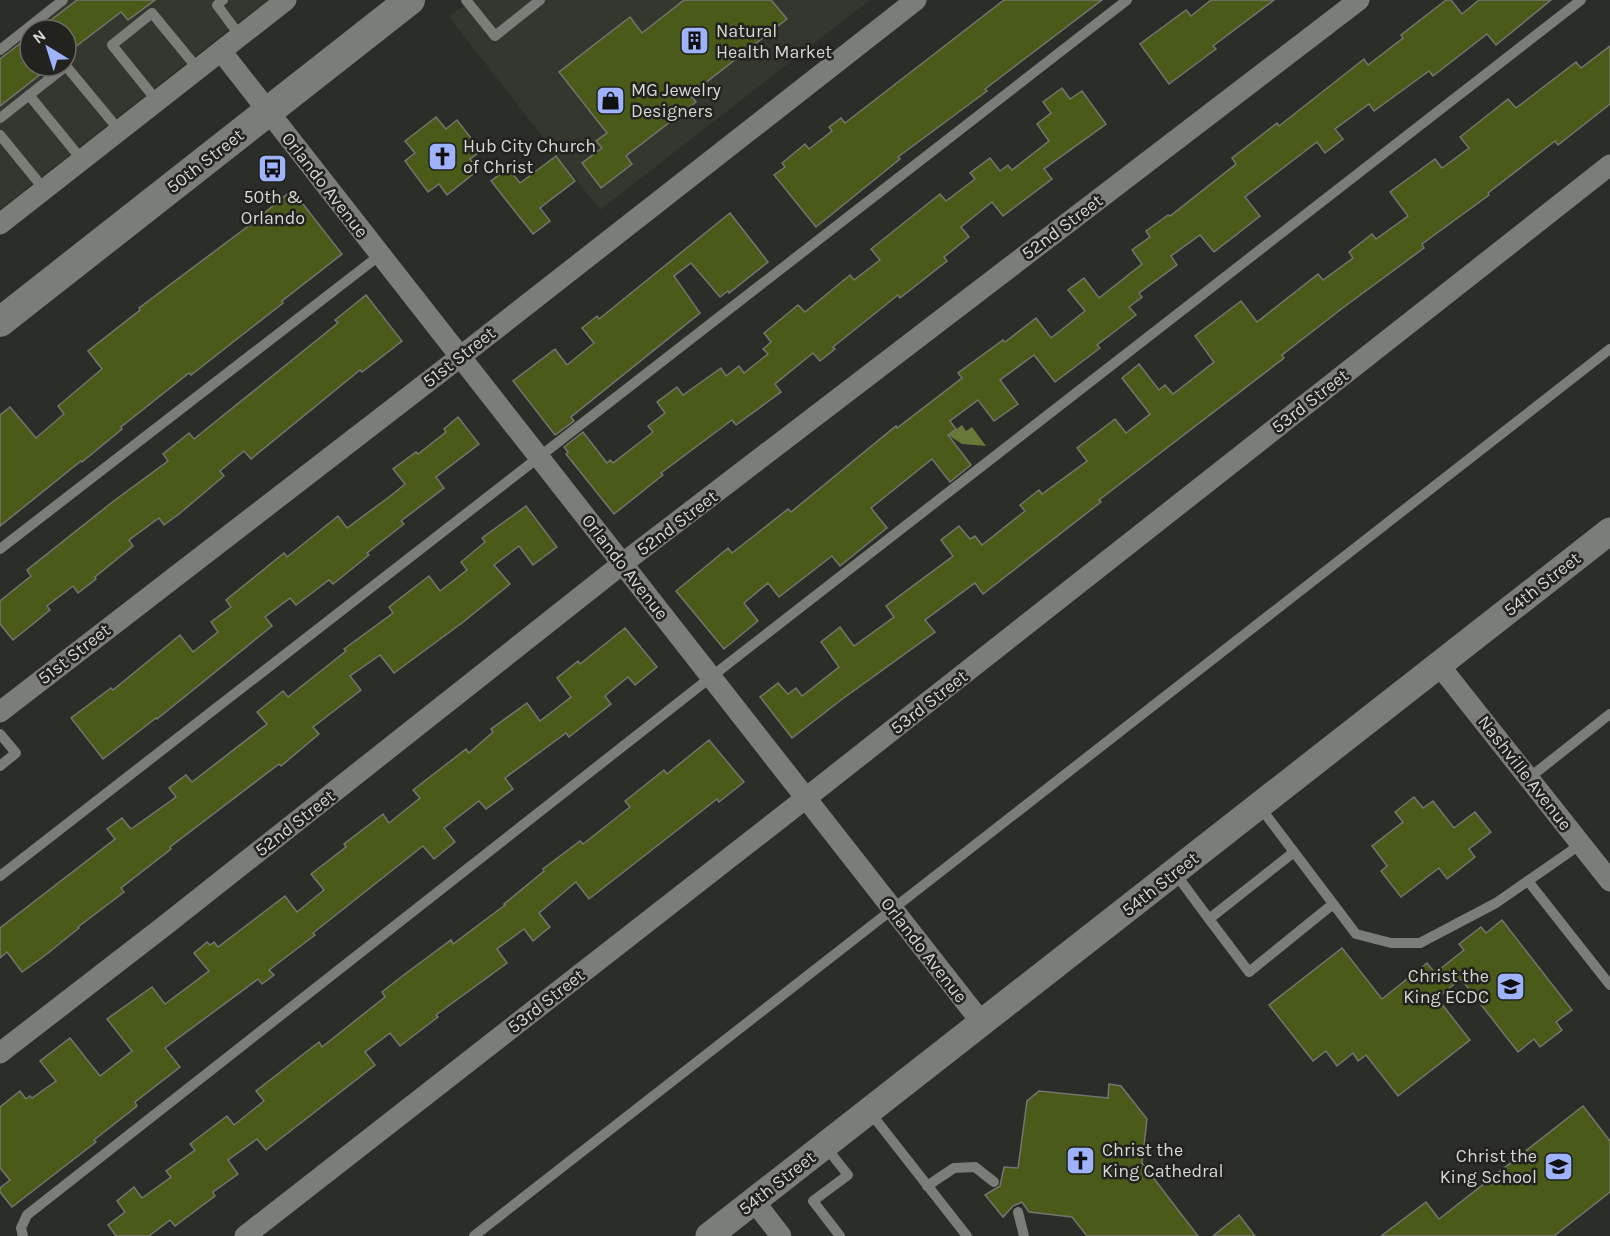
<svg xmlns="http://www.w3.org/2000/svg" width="1610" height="1236" viewBox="0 0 1610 1236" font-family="Karla,sans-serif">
<rect width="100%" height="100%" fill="#2b2d28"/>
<g fill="#34372d">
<polygon points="71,0 267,0 0,209 0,55 30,32 30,66 66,66 66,30 32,30"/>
<polygon points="471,0 870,0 600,210 449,17"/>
</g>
<polygon fill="#677838" points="962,425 966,431 972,427 986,446 962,444 948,435"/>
<g fill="#4a5a18" stroke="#737570" stroke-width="1.5">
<polygon points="77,0 155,0 128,20 121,12 66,54 66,30 38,30"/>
<polygon points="684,0 771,0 787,19 690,95 696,102 626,156 632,164 601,188 582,163 602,148 596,141 607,133 559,72 630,17 642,33"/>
<polygon points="1004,0 1102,0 985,89 987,91 898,157 900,159 816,227 774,175 785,167 782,163 805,144 809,149 832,131 829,127 841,118 845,123"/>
<polygon points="1211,0 1274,0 1213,46 1216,49 1169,84 1140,44 1186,10 1191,16"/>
<polygon points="1446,0 1451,0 1462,14 1479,0 1551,0 1496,45 1487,34 1433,76 1429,71 1374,111 1369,104 1335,129 1343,139 1325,153 1317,142 1245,197 1260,216 1214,252 1200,235 1171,256 1177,265 1139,293 1142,297 1129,307 1136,315 1097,345 1100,348 1055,382 1034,355 1000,380 1018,404 994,421 978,400 950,421 956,429 948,435 971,465 950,482 932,459 871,508 887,528 840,566 832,556 779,597 768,583 744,603 758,621 724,649 676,591 728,548 732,553 788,509 791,512 896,426 897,428 962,378 958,373 1003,340 1005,342 1036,318 1051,338 1085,311 1068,290 1084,278 1099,298 1142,264 1132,250 1150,237 1146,231 1168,215 1170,216 1236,164 1232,158 1277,123 1279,126 1364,59 1368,65 1403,38 1401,35"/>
<polygon points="30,36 30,66 51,66 0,106 0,59"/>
<polygon points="1610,46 1610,104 1558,145 1555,141 1488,193 1489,195 1422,244 1424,248 1344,307 1282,355 1284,358 1099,500 1101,502 983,594 975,583 925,620 935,632 841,700 792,738 760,697 778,683 788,694 796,688 802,696 839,667 821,642 840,627 854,646 894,617 886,606 953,556 941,540 959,526 970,539 975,536 982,545 1025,511 1020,505 1039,490 1042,494 1087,461 1077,448 1115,419 1126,433 1150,414 1122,378 1139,364 1159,390 1165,385 1173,394 1214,362 1195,336 1241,301 1257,322 1318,274 1323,280 1353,258 1349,252 1372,234 1376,239 1408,216 1390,192 1435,159 1442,168 1469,148 1460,137 1508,99 1516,108 1576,62 1581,68"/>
<polygon points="1062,88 1070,99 1082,91 1106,124 1044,169 1052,179 1003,216 992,202 961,227 969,237 944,257 947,261 900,298 898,295 833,347 835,349 820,361 813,353 775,384 781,392 736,425 732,420 661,473 663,475 614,514 566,454 568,452 564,447 583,432 607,463 610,460 613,463 653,432 648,426 665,413 657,402 677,387 683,395 721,368 726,376 739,366 744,373 768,354 763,349 771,342 764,333 798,305 805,312 850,275 854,280 880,260 871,249 940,194 946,201 975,179 970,173 990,158 1000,171 1008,165 1012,170 1049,141 1037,124 1051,113 1043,102"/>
<polygon points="436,117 446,129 457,120 481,151 470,159 478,170 447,195 439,184 428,192 405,161 415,153 405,141"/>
<polygon points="556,156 575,181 540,208 550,221 533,234 491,181 508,168 520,183"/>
<polygon points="292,190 342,254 282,301 283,303 191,375 189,373 121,427 122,429 82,462 81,461 0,526 0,415 10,407 36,438 64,414 58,406 102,369 88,351 140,310 139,308 251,224"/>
<polygon points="730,213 768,262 729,293 728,291 720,297 691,263 674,276 700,313 571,417 574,421 555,435 513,381 555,349 567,365 594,343 582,328 597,316 599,319"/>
<polygon points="366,295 402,341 362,372 360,370 251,459 244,451 220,471 224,476 179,514 164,525 159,518 129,540 133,546 95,577 96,579 78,593 73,586 47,606 50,610 13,640 0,624 0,601 31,576 27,570 115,500 168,461 163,454 189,433 194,439 338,323 335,320"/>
<polygon points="458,417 479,444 436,477 444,488 401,521 404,524 367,553 369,555 333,584 329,580 296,605 290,598 265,617 272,626 157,719 156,718 103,759 71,718 111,688 113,690 180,635 193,652 218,632 211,622 231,607 226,600 284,553 287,557 338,516 347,528 393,494 405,484 393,469 416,452 418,454 446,432 444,429"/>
<polygon points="526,506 557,547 533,565 519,546 494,565 510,584 462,623 394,673 380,655 350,676 361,690 313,727 319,734 281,766 279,764 170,847 171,849 121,888 124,892 78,927 79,928 43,957 22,972 7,952 0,958 0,928 115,839 107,829 122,818 131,829 176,797 169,788 186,775 192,782 267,724 257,712 283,691 288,697 346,651 344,649 393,613 389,607 429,576 440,591 467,570 461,562 485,542 482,538"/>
<polygon points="625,628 657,667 635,685 628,677 605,696 611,704 569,737 566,733 505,778 513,789 486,809 479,801 444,828 455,842 434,859 423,846 313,933 315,935 269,970 274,975 262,984 258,979 165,1048 180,1067 135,1102 137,1106 94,1140 96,1142 12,1207 0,1192 0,1188 10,1180 0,1168 0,1107 20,1091 26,1099 30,1096 32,1098 56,1081 40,1061 70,1038 100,1076 132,1051 107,1019 152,987 165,1004 209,971 194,953 207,942 210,945 214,942 218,947 285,896 297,912 324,890 311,874 346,847 344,844 383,814 389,823 420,798 413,790 466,749 469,753 493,732 491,729 527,703 540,721 571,697 557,678 578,661 580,664"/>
<polygon points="709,740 744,782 719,802 717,799 589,899 576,882 539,913 550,927 533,941 524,929 497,949 507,963 436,1015 438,1017 400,1046 390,1033 365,1052 375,1065 266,1150 257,1139 228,1160 238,1174 213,1192 215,1196 175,1226 170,1220 149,1236 116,1236 108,1225 125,1212 117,1201 134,1187 142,1198 171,1177 166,1171 195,1150 190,1144 227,1116 234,1125 264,1101 256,1091 319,1042 322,1047 385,997 382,992 405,974 451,940 453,944 505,905 504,904 544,871 543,869 580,841 583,844 630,807 625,801 664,770 667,774"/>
<polygon points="1414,797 1423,808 1433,801 1454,828 1475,812 1491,832 1469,849 1475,857 1447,879 1439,868 1401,897 1381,871 1387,866 1372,846 1403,822 1395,812"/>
<polygon points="1502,920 1572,1010 1556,1022 1562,1030 1540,1047 1534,1039 1518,1052 1461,979 1437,998 1470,1040 1398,1096 1366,1055 1358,1061 1353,1053 1337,1066 1326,1051 1313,1061 1269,1005 1342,948 1382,999 1427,963 1435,973 1464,950 1459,944 1481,927 1486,933"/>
<polygon points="1109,1084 1121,1086 1147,1119 1142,1163 1198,1236 1087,1236 1072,1217 1029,1212 1022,1202 1013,1206 1003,1217 985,1195 1000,1186 1004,1167 1018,1168 1027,1101 1039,1091 1108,1098"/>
<polygon points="1583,1106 1610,1141 1610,1192 1554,1236 1381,1236 1426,1202 1439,1219"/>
<polygon points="1239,1215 1255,1236 1213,1236"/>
</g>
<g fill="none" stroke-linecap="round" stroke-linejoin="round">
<g stroke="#7b7d78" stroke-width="10">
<polyline points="223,0 217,5 240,36"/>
<polyline points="466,0 495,36 540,0"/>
<polyline points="0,50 63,0"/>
<polyline points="66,66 119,130"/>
<polyline points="29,95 82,160"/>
<polyline points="157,101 112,45 152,13 198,69"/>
<polyline points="0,118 66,66"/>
<polyline points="0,135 44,189"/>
<polyline points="0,549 380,255"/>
<polyline points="0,734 16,753 0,766"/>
<polyline points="1529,778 1610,714"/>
<polyline points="1260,807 1294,852"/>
<polyline points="1175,873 1209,919"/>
<polyline points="0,876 1127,0"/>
<polyline points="1528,881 1610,985"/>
<polyline points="1333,904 1249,972 1209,919 1294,852 1356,934 1391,943 1420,943 1496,903 1581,844"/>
<polyline points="869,1111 967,1236"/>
<polyline points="825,1146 848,1175 813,1201 840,1236"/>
<polyline points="927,1186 954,1168 975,1167 994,1182"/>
<polyline points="1018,1212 1024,1236"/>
<polyline points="23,1236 21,1228 27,1215 711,677 1581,0"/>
<polyline points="474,1236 1610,349"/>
</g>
<g stroke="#7b7d78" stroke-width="21">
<polyline points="221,51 982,1023"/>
<polyline points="0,224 286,0"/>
<polyline points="1439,665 1610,881"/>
<polyline points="0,712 460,357 916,0"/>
<polyline points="0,1053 163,927 622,564 1359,0"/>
<polyline points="754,1201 781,1236"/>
<polyline points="245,1236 806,798 1610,165"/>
</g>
<polyline stroke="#7b7d78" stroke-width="27" points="709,1236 1610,531"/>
<polyline stroke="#7b7d78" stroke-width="30" points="0,322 410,0"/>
</g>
<defs>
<symbol id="building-square" viewBox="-11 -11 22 22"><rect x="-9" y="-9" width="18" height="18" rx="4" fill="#9fb3fd" stroke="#22231f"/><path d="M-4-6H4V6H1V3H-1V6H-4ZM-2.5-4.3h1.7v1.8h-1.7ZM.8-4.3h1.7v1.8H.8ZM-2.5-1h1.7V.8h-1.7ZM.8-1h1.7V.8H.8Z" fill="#111"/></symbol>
<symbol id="shop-square" viewBox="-11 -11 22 22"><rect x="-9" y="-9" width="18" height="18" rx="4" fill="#9fb3fd" stroke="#22231f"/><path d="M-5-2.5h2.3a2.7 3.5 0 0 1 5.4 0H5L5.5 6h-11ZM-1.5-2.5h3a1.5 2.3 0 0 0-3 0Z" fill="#111"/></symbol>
<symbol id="church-square" viewBox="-11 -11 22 22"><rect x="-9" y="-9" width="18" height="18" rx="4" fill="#9fb3fd" stroke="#22231f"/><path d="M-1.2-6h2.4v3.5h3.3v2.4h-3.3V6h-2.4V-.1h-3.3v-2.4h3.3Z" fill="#111"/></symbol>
<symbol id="bus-square" viewBox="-11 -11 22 22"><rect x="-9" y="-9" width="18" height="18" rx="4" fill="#9fb3fd" stroke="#22231f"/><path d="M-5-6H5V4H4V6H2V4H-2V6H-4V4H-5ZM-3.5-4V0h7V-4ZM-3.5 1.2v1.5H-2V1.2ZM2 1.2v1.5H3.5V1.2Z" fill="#111"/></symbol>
<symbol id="school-square" viewBox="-11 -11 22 22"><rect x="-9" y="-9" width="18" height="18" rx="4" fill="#9fb3fd" stroke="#22231f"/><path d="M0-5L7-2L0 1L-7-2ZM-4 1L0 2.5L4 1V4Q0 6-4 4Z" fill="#111"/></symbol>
</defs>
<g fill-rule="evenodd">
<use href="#building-square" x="678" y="24" width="33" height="33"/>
<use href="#shop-square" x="594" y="84" width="33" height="33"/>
<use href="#church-square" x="426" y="140" width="33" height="33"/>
<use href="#bus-square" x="256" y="152" width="33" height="33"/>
<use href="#school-square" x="1494" y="970" width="33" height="33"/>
<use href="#church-square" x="1064" y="1144" width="33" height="33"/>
<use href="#school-square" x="1542" y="1150" width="33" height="33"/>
</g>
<g text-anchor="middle" stroke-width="5" stroke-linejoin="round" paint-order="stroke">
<g font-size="18" fill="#d6d8d4" stroke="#22231f" text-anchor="start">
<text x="716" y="37">Natural<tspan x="716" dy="21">Health Market</tspan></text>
<text x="631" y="96">MG Jewelry<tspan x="631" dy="21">Designers</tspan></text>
<text x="463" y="152">Hub City Church<tspan x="463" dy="21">of Christ</tspan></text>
<text x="273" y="203" text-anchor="middle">50th &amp;<tspan x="273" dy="21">Orlando</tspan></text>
<text x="1489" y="982" text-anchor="end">Christ the<tspan x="1489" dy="21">King ECDC</tspan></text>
<text x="1102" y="1156">Christ the<tspan x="1102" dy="21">King Cathedral</tspan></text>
<text x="1537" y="1162" text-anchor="end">Christ the<tspan x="1537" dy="21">King School</tspan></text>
</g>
<g font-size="18" fill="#d6d8d4" stroke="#22231f">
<text transform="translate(205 161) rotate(-38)" y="6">50th Street</text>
<text transform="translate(325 185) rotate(52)" y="6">Orlando Avenue</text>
<text transform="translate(1062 227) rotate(-37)" y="6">52nd Street</text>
<text transform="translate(459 357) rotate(-38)" y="6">51st Street</text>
<text transform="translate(1310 401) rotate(-38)" y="6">53rd Street</text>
<text transform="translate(677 523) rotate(-37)" y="6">52nd Street</text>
<text transform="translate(625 567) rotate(52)" y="6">Orlando Avenue</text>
<text transform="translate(1542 584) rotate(-38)" y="6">54th Street</text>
<text transform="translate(74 654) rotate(-38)" y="6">51st Street</text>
<text transform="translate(929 702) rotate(-38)" y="6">53rd Street</text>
<text transform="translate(1525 773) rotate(52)" y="6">Nashville Avenue</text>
<text transform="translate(295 823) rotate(-38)" y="6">52nd Street</text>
<text transform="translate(1160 884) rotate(-38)" y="6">54th Street</text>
<text transform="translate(924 950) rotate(52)" y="6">Orlando Avenue</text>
<text transform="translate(546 1001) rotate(-38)" y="6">53rd Street</text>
<text transform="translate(777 1183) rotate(-38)" y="6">54th Street</text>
</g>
</g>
<g transform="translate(48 48) rotate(322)"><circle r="28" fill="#22231f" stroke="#6a6b67" stroke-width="1.5"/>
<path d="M0-4.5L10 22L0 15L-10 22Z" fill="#9fb3fd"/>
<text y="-9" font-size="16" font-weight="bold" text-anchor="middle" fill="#d6d8d4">N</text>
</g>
</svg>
